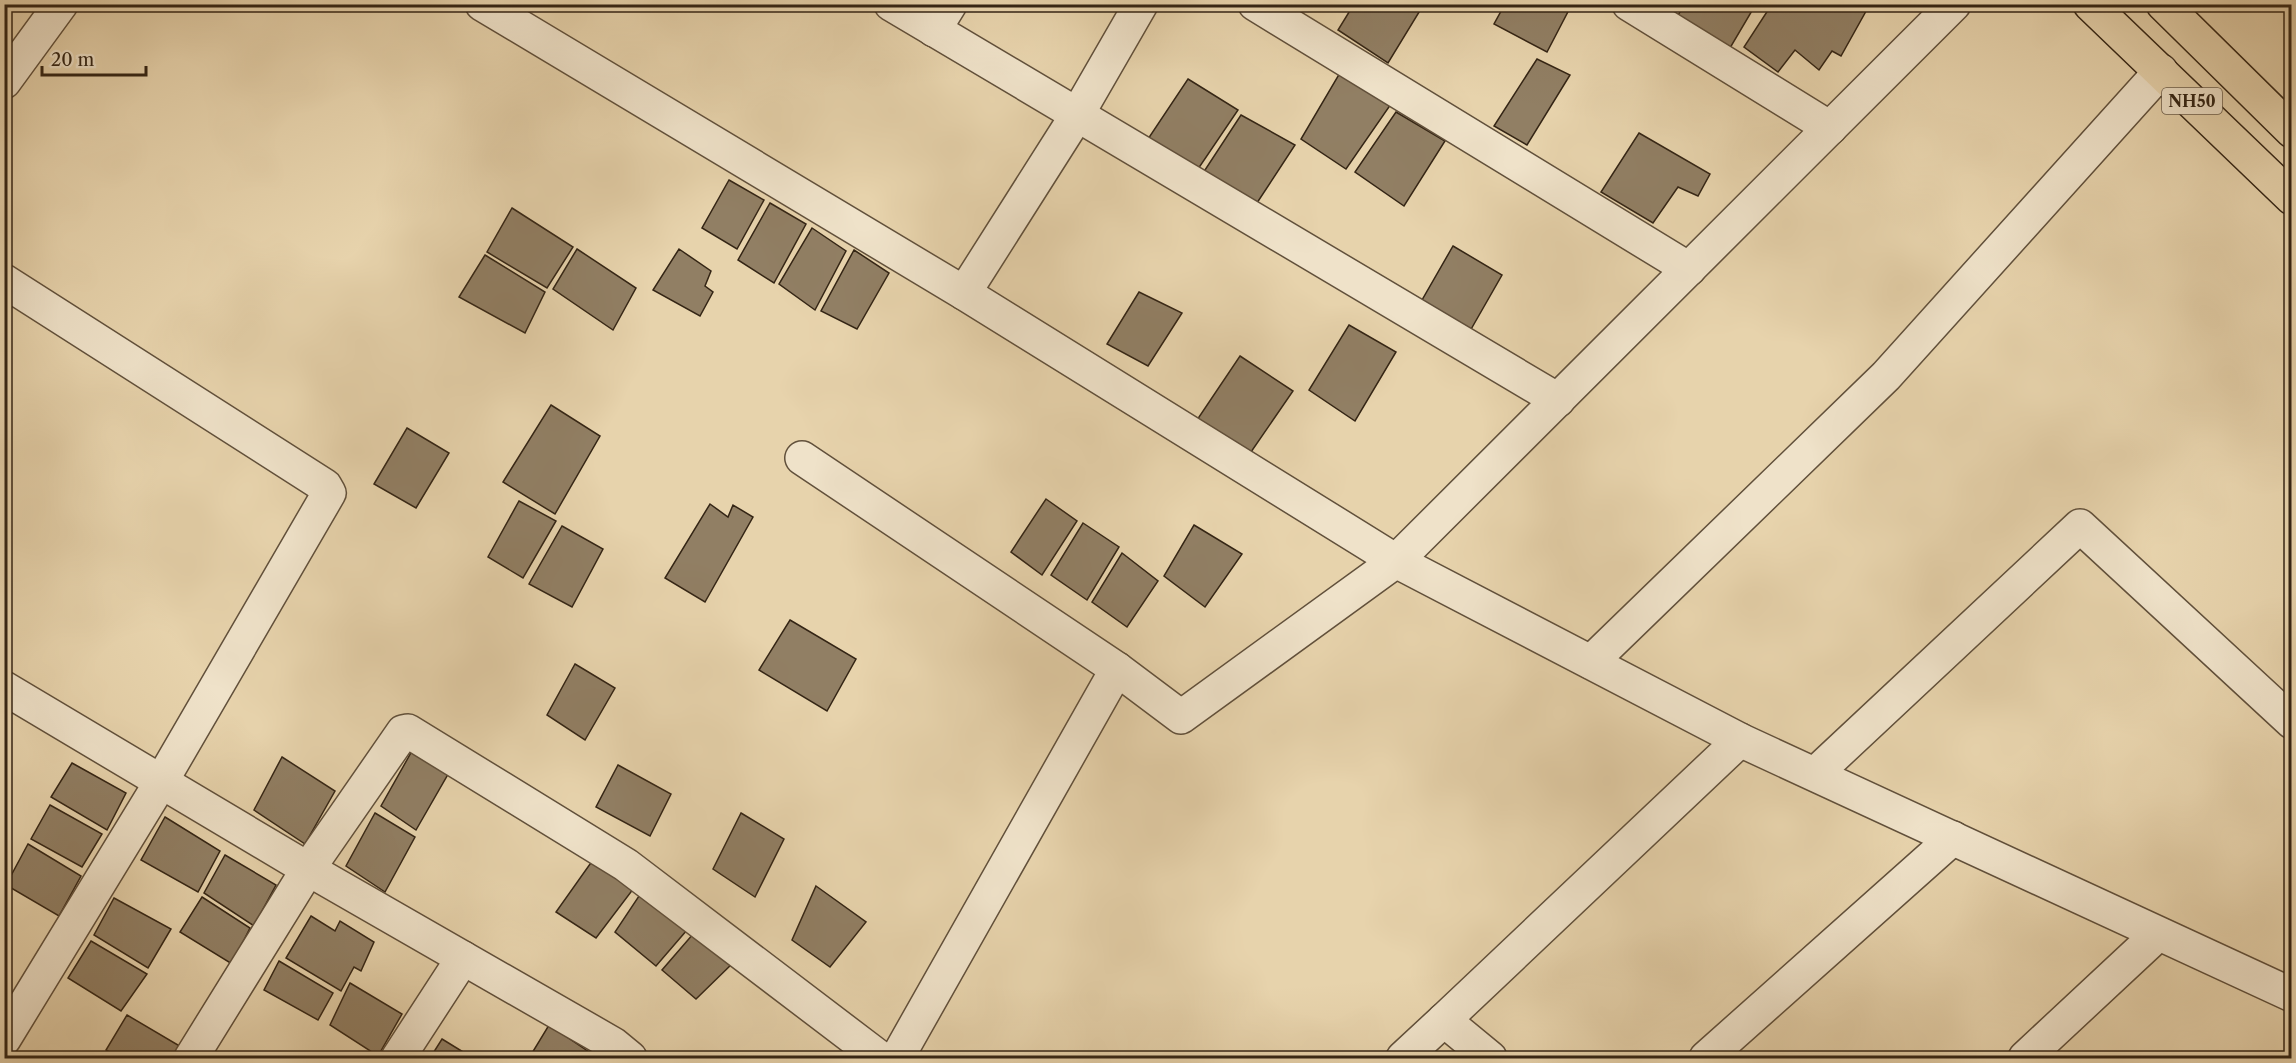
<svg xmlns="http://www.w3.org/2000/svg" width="2296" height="1063" font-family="'Libre Caslon Text',serif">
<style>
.building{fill:#917f64;stroke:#342515;stroke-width:1.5}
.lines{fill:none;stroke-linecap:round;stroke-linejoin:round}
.minor-casing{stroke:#61503b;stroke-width:36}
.highway-casing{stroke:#342515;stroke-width:36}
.minor{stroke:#efe2c9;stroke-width:33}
.highway{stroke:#e7d3ac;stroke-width:33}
.labels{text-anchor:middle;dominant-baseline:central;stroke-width:4.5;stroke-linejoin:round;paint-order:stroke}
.shield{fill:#efe2c9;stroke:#6c5e4b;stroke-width:1.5}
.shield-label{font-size:16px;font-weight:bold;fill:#342515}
</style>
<rect width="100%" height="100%" fill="#e7d3ac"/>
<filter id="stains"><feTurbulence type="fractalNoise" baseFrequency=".00333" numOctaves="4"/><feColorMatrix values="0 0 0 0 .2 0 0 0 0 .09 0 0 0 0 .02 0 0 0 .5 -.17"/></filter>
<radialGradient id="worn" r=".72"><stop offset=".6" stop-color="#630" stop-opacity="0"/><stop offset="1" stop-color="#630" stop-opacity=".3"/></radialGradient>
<!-- building -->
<g class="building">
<polygon points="1354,4 1424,4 1388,63 1338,30"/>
<polygon points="1505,4 1572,4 1547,52 1494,24"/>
<polygon points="1685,4 1756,4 1730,48 1678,15"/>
<polygon points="1772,4 1870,4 1841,56 1832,51 1819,70 1795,50 1778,72 1744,47"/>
<polygon points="1537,59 1570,75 1527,145 1494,126"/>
<polygon points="1341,71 1391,104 1346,169 1301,139"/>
<polygon points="1188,79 1238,110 1196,172 1146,142"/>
<polygon points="1396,112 1445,141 1404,206 1355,172"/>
<polygon points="1241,115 1295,145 1255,206 1203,173"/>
<polygon points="1639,133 1710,174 1698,196 1678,187 1653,223 1601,192"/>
<polygon points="729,180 764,200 737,249 702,228"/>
<polygon points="770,203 806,224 774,283 738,260"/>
<polygon points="512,208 573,247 547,288 487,252"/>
<polygon points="812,228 846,251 815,310 779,284"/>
<polygon points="1453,246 1502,275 1466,338 1418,307"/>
<polygon points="577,249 636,288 613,330 553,289"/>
<polygon points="679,249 711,271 705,286 713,292 700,316 653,290"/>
<polygon points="854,250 889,273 857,329 821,311"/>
<polygon points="485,255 545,292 525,333 459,297"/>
<polygon points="1139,292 1182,313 1148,366 1107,344"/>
<polygon points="1349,325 1396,352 1355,421 1309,390"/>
<polygon points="1240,356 1293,391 1251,452 1197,420"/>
<polygon points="551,405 600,436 555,514 503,482"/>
<polygon points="407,428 449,453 416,508 374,484"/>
<polygon points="1046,499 1077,521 1042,575 1011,552"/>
<polygon points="519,501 556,521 523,578 488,557"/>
<polygon points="710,504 728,517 733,505 753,517 705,602 665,578"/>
<polygon points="1083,523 1119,547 1087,600 1051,575"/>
<polygon points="1194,525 1242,554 1205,607 1164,576"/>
<polygon points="562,526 603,549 572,607 529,584"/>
<polygon points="1122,553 1158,581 1127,627 1092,602"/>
<polygon points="790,620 856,659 827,711 759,670"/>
<polygon points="575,664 615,688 585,740 547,715"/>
<polygon points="412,751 451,769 416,830 381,806"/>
<polygon points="282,757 335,791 305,844 254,810"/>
<polygon points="72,763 126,793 107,830 51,797"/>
<polygon points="618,765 671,794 650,836 596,807"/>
<polygon points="50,805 102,834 82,867 31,839"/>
<polygon points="375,813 415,837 385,892 346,866"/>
<polygon points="741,813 784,839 755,897 713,869"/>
<polygon points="165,817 220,851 198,892 141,860"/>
<polygon points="28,844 81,876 59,916 6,885"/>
<polygon points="225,855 276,885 254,926 204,893"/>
<polygon points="595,857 637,884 596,938 556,912"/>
<polygon points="816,886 866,922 830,967 792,940"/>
<polygon points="645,887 693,923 656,966 615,932"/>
<polygon points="202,897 250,928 232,964 180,932"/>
<polygon points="114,898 171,929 148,968 94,935"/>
<polygon points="311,916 335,931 340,921 374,942 361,971 354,967 341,991 286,958"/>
<polygon points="700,926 738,958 696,999 662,970"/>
<polygon points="91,941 147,974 121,1011 68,978"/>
<polygon points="279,961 333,993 318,1020 264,990"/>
<polygon points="350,983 402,1014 378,1056 330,1025"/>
<polygon points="127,1015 183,1048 176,1058 120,1058 106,1050"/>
<polygon points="549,1025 598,1058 529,1058"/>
<polygon points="442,1039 473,1058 430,1058"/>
</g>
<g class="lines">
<defs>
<g id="minor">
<polyline points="482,4 964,293 1396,561 1740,740 2292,995"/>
<polyline points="891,4 1558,400"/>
<polyline points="1255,4 1689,269"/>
<polyline points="1629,4 1830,128"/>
<polyline points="934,30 950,4"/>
<polyline points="4,82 61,4"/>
<polyline points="4,281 325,486 329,493 161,782 4,1039"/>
<polyline points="964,293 1077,115 1141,4"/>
<polyline points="802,458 1117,669"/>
<polyline points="1591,662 1886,376 2161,71"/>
<polyline points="4,688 308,869 403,732 408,731 626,865 880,1058"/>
<polyline points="1815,774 2080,526 2292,722"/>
<polyline points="191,1058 308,869 613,1044 630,1058"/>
<polyline points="398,1058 463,958"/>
<polyline points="897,1058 1117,669 1181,717 1396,561 1954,4"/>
<polyline points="1403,1058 1444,1020"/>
<polyline points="1490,1058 1444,1020 1740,740"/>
<polyline points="1706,1058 1953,838"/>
<polyline points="2025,1058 2158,934"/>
</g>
<g id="highway">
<polyline points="2090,4 2292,198"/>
<polyline points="2163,4 2292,131"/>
</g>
</defs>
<!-- minor casing -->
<use href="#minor" class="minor-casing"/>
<!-- highway casing -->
<use href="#highway" class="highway-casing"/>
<!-- minor -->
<use href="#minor" class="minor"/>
<!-- highway -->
<use href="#highway" class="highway"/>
</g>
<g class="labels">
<!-- shield labels -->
<rect class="shield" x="2162" y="88" width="60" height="26" rx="4.5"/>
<g class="shield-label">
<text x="2192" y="101">NH50</text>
</g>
</g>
<!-- margin -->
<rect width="2296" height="1063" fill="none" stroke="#e7d3ac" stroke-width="24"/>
<rect x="6" y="6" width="2284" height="1051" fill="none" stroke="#342515" stroke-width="3"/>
<rect x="12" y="12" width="2272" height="1039" fill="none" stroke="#342515" stroke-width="1.5"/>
<!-- scale -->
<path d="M42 66v9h104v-9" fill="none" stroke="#342515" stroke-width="3"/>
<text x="51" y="66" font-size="18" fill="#342515" stroke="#efe2c9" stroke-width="4.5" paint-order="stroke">20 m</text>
<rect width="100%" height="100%" filter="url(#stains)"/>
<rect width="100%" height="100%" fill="url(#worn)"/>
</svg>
